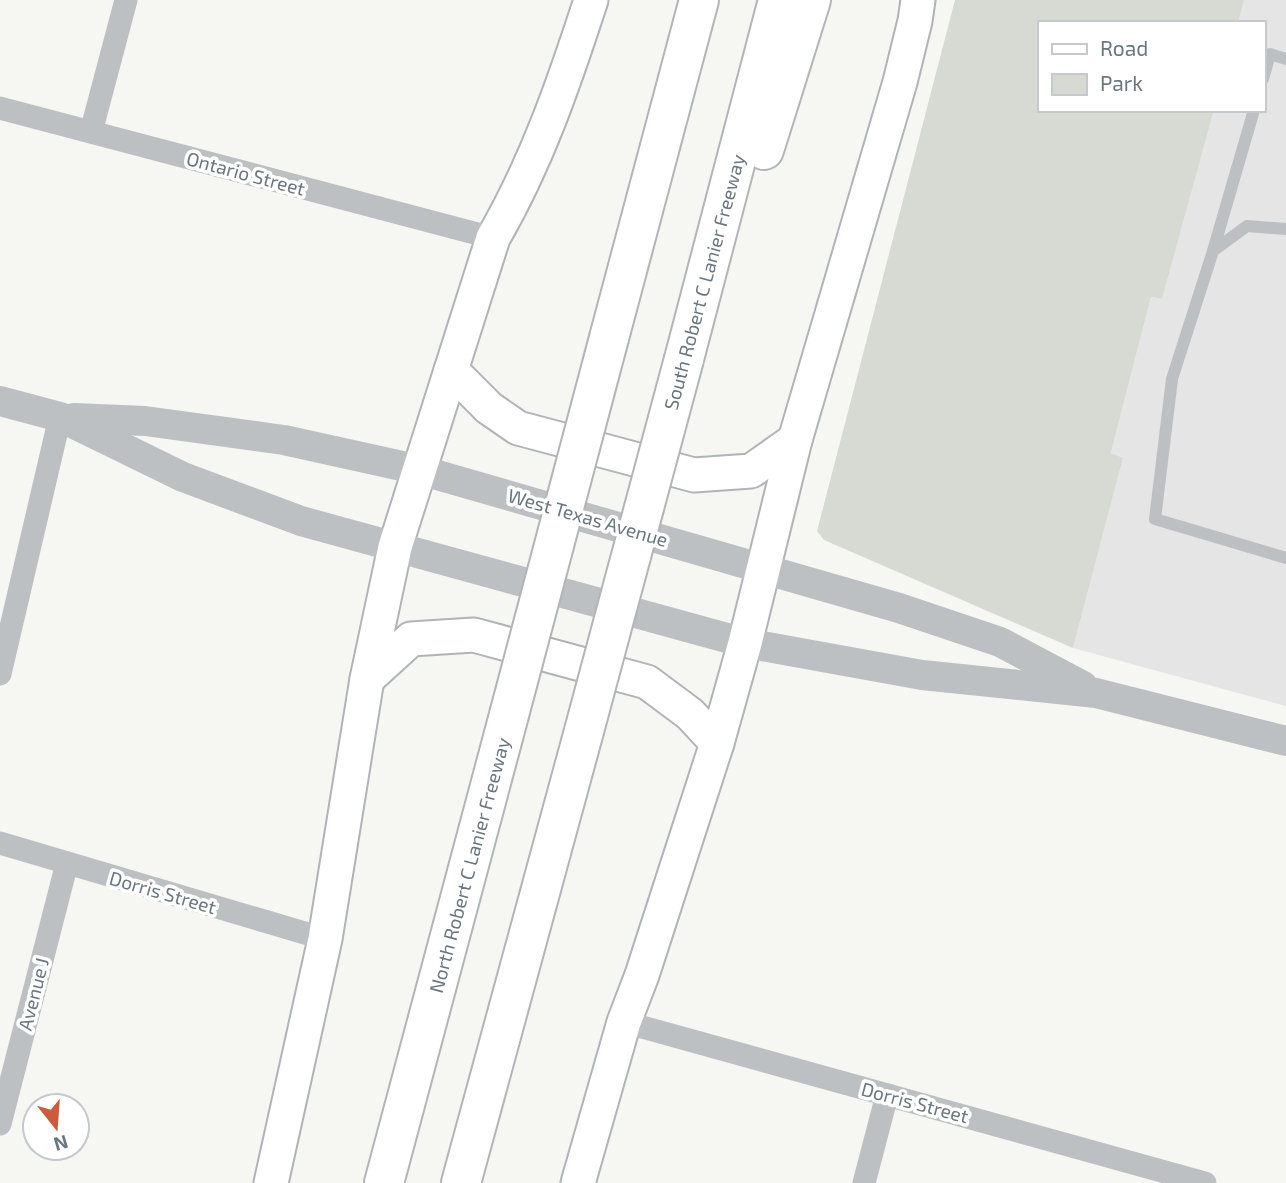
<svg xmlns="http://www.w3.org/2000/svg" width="1286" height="1183" font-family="'Exo 2',sans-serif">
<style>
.built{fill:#e4e5e4}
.green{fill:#d6dad3}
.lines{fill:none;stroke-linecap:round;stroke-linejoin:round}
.secondary-casing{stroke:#aeb4b7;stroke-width:37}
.motorway-casing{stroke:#b2b5b8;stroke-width:42}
.service{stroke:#bcc0c2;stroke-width:12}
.minor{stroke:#bcc0c2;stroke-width:23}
.tertiary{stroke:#bcc0c2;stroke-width:30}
.secondary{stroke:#fff;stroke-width:33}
.motorway{stroke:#fff;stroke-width:38}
.motorway-bridge-casing{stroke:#b2b5b8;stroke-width:42;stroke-linecap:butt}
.motorway-bridge{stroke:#fff;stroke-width:38}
.labels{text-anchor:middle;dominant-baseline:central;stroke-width:7;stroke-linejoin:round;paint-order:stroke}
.street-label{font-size:19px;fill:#697780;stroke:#fff}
</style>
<rect width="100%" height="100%" fill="#f6f6f3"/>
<!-- built -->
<polygon class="built" points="1244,0 1286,0 1286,706 1073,648 1123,458 1111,454 1151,297 1162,299 1214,110 1263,110 1263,23 1238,23"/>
<!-- green -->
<polygon class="green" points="955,0 1244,0 1238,23 1039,23 1039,110 1214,110 1162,299 1151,297 1111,453 1123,458 1073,648 824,540 817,531"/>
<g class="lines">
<defs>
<g id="secondary">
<polyline points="451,370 489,408 518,428 694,475 751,471 795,440"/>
<polyline points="367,679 411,639 474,635 647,682 690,714 717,743"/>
<path d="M 271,1183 L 325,939 L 367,679 L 395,547 L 493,238 C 537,162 564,83 591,0"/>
<polyline points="578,1183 624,1022 642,975 717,743 745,643 795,440 900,82 915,21 918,0"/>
</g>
<g id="motorway">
<polyline points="764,150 811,0"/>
<polyline points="609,338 699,0"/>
<polyline points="684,359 778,0"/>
<polyline points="384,1183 509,715"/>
<polyline points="461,1183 584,731"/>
</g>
</defs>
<!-- secondary casing -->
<use href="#secondary" class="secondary-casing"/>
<!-- motorway casing -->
<use href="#motorway" class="motorway-casing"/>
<!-- service -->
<g class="service">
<polyline points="1263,79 1270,54 1286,59"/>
<polyline points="1286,229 1247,226 1213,251 1172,379 1155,519 1286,558"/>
<polyline points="1213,251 1254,110"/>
</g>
<!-- minor -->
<g class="minor">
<polyline points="0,108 493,238"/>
<polyline points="91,132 126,0"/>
<polyline points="0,674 60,417"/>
<polyline points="0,843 325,939"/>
<polyline points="624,1022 1205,1183"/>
<polyline points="0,1124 67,863"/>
<polyline points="864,1183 887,1095"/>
</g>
<!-- tertiary -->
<g class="tertiary">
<polyline points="0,401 60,417 183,477 301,521 745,643 922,675 1096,693 1286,741"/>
<polyline points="74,418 145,421 284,440 420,470 899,608 1000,642 1083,686"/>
</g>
<!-- secondary -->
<use href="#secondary" class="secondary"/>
<!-- motorway -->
<use href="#motorway" class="motorway"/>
<defs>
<g id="motorway-bridge">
<polyline points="509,715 609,338"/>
<polyline points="584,731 684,359"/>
</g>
</defs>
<!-- motorway-bridge casing -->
<use href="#motorway-bridge" class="motorway-bridge-casing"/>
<!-- motorway-bridge -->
<use href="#motorway-bridge" class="motorway-bridge"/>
</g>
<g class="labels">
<!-- street labels -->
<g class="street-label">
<text transform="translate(246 173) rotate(15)">Ontario Street</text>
<text transform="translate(704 282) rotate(-75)">South Robert C Lanier Freeway</text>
<text transform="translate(588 517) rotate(16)">West Texas Avenue</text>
<text transform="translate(469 865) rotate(-75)">North Robert C Lanier Freeway</text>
<text transform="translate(163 892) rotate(16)">Dorris Street</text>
<text transform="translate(33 994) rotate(-76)">Avenue J</text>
<text transform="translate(915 1102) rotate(15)">Dorris Street</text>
</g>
</g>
<!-- legend -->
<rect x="1038" y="21" width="228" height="91" fill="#ffffff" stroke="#c3c9cc" stroke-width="2"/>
<rect x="1052" y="44" width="35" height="10" fill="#ffffff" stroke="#c3c9cc" stroke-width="2"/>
<text x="1100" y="56" font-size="21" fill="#697780">Road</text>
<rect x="1052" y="74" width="35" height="21" fill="#d6dad3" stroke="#c3c9cc" stroke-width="2"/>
<text x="1100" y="91" font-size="21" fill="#697780">Park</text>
<!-- north arrow -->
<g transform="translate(56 1127) rotate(163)"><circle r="33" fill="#ffffff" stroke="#c3c9cc" stroke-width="2"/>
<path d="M0-5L12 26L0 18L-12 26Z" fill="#cc5a3d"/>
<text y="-10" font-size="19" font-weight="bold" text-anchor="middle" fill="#697780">N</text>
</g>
</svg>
